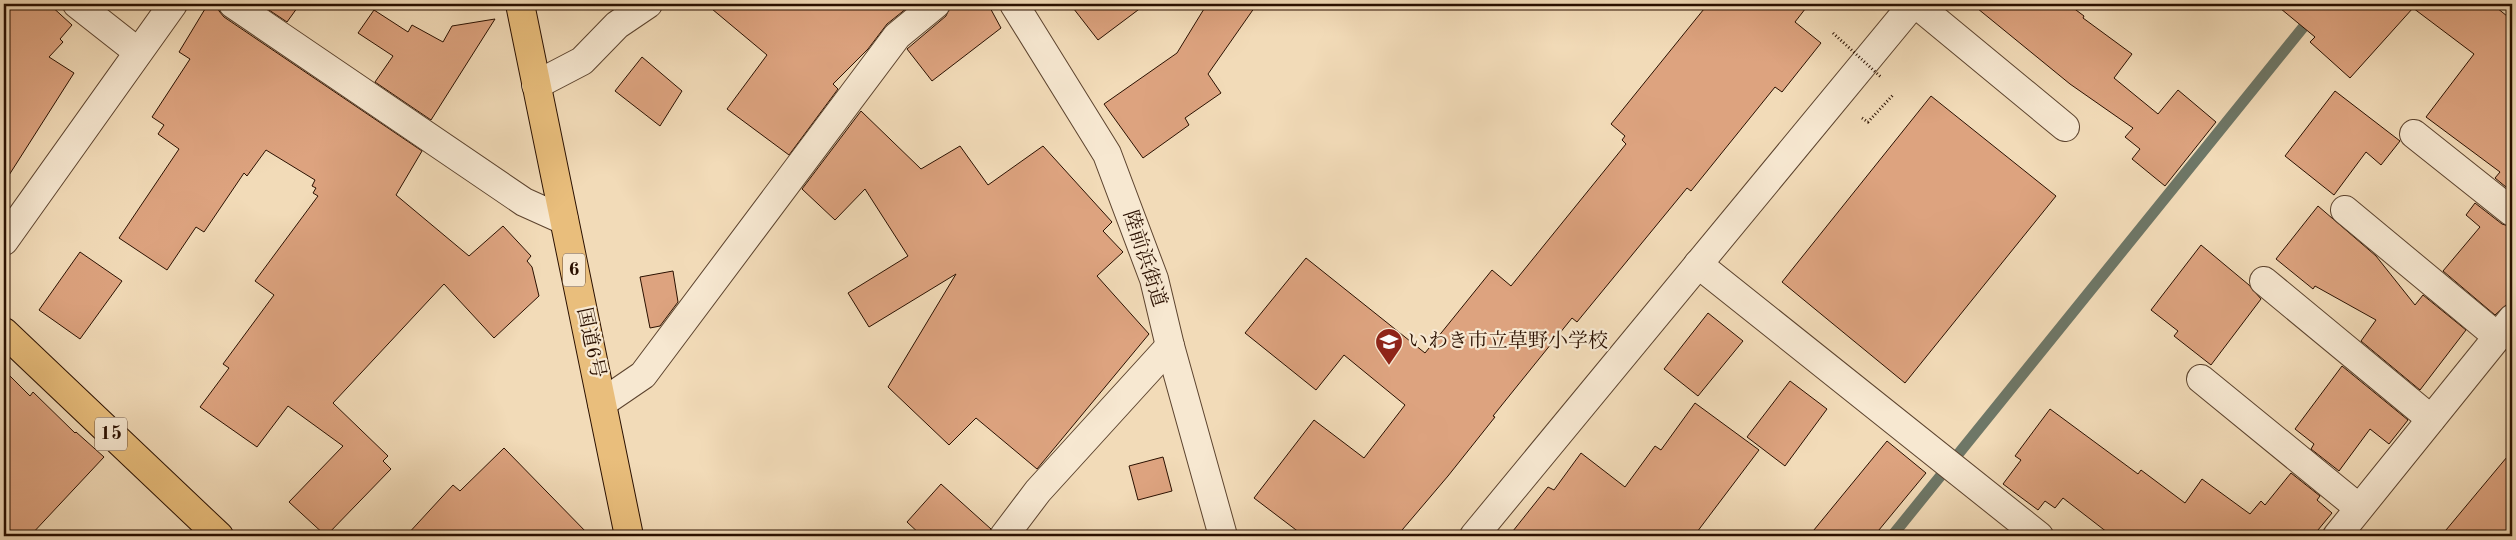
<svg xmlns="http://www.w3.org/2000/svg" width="2516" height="540" font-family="'Old Standard TT','Noto Serif JP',serif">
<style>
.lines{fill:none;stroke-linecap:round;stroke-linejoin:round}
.stream{stroke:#6e7767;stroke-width:11}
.building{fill:#dda37f;stroke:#2a1000}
.minor-casing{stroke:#5c432e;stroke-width:30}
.major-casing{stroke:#2a1000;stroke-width:30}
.highway-casing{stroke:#2a1000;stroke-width:30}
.path{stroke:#2a1000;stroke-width:3;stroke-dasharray:1 2.5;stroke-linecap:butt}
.minor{stroke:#f7e8d1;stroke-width:28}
.major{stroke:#e9be7c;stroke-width:28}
.highway{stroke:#e9be7c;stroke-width:28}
.path-bridge{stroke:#2a1000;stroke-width:3;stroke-dasharray:1 2.5;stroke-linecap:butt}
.labels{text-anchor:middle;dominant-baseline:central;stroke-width:4.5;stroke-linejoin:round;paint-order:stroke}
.shield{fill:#f7e8d1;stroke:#68513f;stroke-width:1}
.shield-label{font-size:19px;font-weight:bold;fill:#2a1000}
.street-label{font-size:20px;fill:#2a1000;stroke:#f7e8d1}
.poi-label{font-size:20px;fill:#2a1000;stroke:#f7e8d1;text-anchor:start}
</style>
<rect width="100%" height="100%" fill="#f2dbb8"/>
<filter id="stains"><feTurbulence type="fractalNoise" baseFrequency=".004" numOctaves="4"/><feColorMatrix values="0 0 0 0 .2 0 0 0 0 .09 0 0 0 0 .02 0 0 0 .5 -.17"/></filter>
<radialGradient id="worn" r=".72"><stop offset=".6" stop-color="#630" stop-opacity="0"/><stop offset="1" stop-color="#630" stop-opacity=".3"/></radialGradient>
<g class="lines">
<!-- stream -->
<polyline class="stream" points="1892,536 2322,4"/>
</g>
<!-- building -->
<g class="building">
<polygon points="4,4 49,4 72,25 60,39 63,42 49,57 74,73 4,183"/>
<polygon points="208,4 218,4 219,11 224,17 422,151 396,195 469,256 503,226 531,256 527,261 532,267 539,296 494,338 444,284 333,403 388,456 383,461 391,469 326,536 289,502 343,446 288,406 257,447 200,407 229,368 223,364 274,295 255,281 318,196 313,193 316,188 312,186 315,180 266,150 247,176 244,173 204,232 196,227 167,270 119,238 179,149 158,134 164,125 152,117 190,59 179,52"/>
<polygon points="260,4 300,4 287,22"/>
<polygon points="706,4 912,4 887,24 868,49 833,84 838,89 789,155 727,109 767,55"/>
<polygon points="951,4 988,4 1001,28 932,81 907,49 946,16"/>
<polygon points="1070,4 1146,4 1098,40"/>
<polygon points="1207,4 1257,4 1208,74 1221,93 1185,118 1189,125 1143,158 1104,104 1177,53"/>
<polygon points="1708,4 1809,4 1795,22 1821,43 1782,92 1775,87 1691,191 1687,188 1577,322 1572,318 1493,416 1495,417 1448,476 1397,536 1304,536 1254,498 1314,420 1364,458 1405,405 1344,355 1316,390 1245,333 1306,258 1425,353 1492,270 1511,286 1626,144 1622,140 1625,136 1611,124"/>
<polygon points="1972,4 2068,4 2084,16 2083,18 2132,54 2114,78 2158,114 2178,90 2216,122 2165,186 2132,159 2140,149 2125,137 2133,128 2070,84"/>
<polygon points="2275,4 2492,4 2512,20 2512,192 2495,178 2500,172 2426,117 2474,54 2413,8 2350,78 2310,42 2315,37"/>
<polygon points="374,10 408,32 412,25 443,42 452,26 495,19 431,120 375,82 393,56 358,33"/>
<polygon points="642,57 682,91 660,126 615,91"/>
<polygon points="2335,91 2400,141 2381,165 2366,152 2334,195 2285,156"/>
<polygon points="1931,96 2056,196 1905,383 1782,282"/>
<polygon points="861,111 921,169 960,146 988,185 1043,146 1112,222 1103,231 1123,252 1097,276 1149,334 1037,469 976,418 949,445 888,387 956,274 869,327 848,293 908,256 865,189 835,220 802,189"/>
<polygon points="2475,203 2502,224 2512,227 2512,304 2506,305 2495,315 2443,271 2480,227 2466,215"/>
<polygon points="2318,206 2376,256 2415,305 2423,295 2466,330 2420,390 2361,341 2376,320 2315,286 2313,289 2276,259"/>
<polygon points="2201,245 2249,285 2261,299 2211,365 2174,336 2178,331 2151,310"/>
<polygon points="80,252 122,281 80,339 39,310"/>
<polygon points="673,271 678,302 660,326 650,328 640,277"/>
<polygon points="1708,313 1743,341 1698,396 1664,369"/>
<polygon points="2342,366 2408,420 2389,444 2370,429 2339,471 2311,449 2314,444 2295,429"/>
<polygon points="4,370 30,396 33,392 75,433 76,432 104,457 30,536 4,536"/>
<polygon points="1790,381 1827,409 1785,466 1747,437"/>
<polygon points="1695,403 1759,450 1694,536 1509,536 1548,487 1554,490 1581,453 1625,487 1655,446 1661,450"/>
<polygon points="2050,409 2138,474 2141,470 2185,503 2202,479 2250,514 2261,501 2265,505 2291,473 2320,496 2317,500 2332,513 2313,536 2112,536 2063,498 2055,508 2045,501 2038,510 2003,484 2021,460 2015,456"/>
<polygon points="1887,441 1926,473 1874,536 1809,536"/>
<polygon points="504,448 590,536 406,536 453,485 460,491"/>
<polygon points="2512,451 2512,536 2441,536"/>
<polygon points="1163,457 1172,491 1138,500 1129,466"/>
<polygon points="941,484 991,529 989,536 922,536 907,522"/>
</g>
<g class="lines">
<defs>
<g id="minor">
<polyline points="77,4 138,52"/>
<polyline points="233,4 524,202 564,220"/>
<polyline points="1014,4 1107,154 1154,279 1170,346 1223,536"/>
<polyline points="1916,4 2065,127"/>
<polyline points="536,85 582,61 617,25 648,4"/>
<polyline points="2414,134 2512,212"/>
<polyline points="2345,210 2498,337"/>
<polyline points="4,241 173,4"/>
<polyline points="1698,264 2039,536"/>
<polyline points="2264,281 2431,419"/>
<polyline points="2201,379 2359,508"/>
<polyline points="602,403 643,375 897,36 936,4"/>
<polyline points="1004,536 1038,491 1170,346"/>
<polyline points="1474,536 1913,4"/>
<polyline points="2337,536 2512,319"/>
</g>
<polyline id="major" points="4,332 219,536"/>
<polyline id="highway" points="520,4 629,536"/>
</defs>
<!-- minor casing -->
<use href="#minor" class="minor-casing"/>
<!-- major casing -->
<use href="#major" class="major-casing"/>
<!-- highway casing -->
<use href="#highway" class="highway-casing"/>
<!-- path -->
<polyline class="path" points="1862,118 1868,122 1893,95"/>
<!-- minor -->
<use href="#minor" class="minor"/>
<!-- major -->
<use href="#major" class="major"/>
<!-- highway -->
<use href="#highway" class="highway"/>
<!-- path-bridge -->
<polyline class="path-bridge" points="1833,33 1882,78"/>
</g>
<!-- icons -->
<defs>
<symbol id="school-pin" viewBox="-11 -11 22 30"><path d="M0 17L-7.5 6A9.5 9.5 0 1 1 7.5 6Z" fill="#8f2418" stroke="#f7e8d1"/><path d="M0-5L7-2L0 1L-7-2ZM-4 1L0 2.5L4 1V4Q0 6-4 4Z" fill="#fff"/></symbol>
</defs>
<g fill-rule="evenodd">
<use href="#school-pin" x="1373" y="326" width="32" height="43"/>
</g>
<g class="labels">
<!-- shield labels -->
<g class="shield">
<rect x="563" y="253.5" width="22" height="33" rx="4"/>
<rect x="95" y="417.5" width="32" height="33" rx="4"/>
</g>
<g class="shield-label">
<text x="574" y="270">6</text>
<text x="111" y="434">15</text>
</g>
<!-- street labels -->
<g class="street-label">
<text transform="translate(1144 259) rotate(72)">陸前浜街道</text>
<text transform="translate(590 343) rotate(78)">国道6号</text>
</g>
<!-- poi labels -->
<g class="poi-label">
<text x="1408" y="342">いわき市立草野小学校</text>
</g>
</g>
<!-- margin -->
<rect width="2516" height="540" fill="none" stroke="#f2dbb8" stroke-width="20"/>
<rect x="5" y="5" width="2506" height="530" fill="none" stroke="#2a1000" stroke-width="2.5"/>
<rect x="10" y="10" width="2496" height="520" fill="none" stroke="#2a1000"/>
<rect width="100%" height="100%" filter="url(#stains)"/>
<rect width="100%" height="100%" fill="url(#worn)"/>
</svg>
